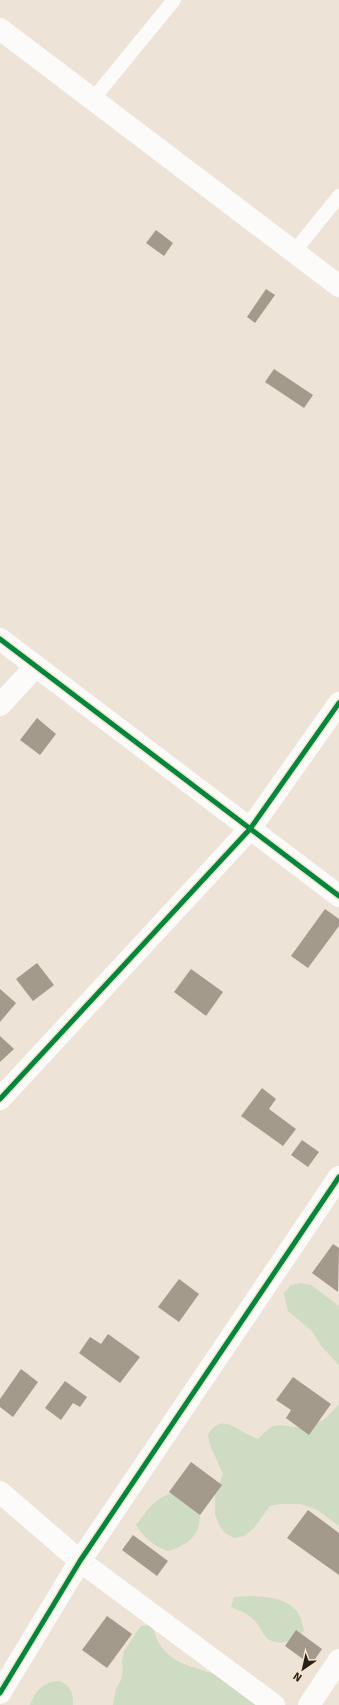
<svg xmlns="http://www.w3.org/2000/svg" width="339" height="1705" font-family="Signika,sans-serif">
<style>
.green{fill:#cddcc2}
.building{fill:#a49a8c}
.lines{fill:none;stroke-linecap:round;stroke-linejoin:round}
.service{stroke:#fcfbf9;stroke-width:14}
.minor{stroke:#fcfbf9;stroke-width:22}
.cycleway-casing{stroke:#f6e4cd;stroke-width:8}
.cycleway{stroke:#00873e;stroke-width:5}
</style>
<rect width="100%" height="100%" fill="#ede3d6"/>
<!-- green -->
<g class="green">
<polygon points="301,1283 311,1285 339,1306 339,1365 322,1347 311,1330 288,1311 284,1293 291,1285"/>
<path d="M 339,1404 L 339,1526 L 319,1511 L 310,1507 L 300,1504 L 280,1504 L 270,1506 L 253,1529 L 244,1536 L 234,1538 L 225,1533 L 219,1525 L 215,1514 L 215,1494 L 223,1474 L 210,1445 L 208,1435 C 223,1410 238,1433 258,1439 C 262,1436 269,1427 274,1426 C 281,1424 288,1426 295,1427 C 314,1431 328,1417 339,1404 Z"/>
<path d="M 173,1493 L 199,1508 C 203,1533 191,1544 168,1551 C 154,1546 144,1538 136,1525 C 147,1511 155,1497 173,1493 Z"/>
<path d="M 254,1596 C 279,1598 300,1601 304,1631 C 296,1640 280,1647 268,1639 C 262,1634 260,1626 255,1621 C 249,1614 239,1610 231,1607 L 234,1597 Z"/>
<path d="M 152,1625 C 163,1670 198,1664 231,1681 C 241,1687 251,1698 260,1705 L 113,1705 L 116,1689 L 121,1680 L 123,1670 L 122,1661 L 124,1651 L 141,1626 Z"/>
<path d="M 59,1681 C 71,1686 73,1692 73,1705 L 30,1705 C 35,1691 43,1682 59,1681 Z"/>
</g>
<!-- building -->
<g class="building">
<polygon points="156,230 173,243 164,256 146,243"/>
<polygon points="266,289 275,295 255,323 247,317"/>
<polygon points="274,369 313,395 304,408 265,382"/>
<polygon points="37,718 56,734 40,755 20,740"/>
<polygon points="325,909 339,919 339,926 308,968 291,956"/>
<polygon points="37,963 54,985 33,1001 16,979"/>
<polygon points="191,969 223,992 206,1016 174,992"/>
<polygon points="0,989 16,1003 0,1022"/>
<polygon points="0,1036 14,1049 0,1062"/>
<polygon points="262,1088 276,1099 269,1109 296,1129 283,1146 241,1116"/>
<polygon points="302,1140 319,1152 308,1167 291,1155"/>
<polygon points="333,1244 339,1248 338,1292 312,1273"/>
<polygon points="179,1279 199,1294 179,1322 158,1307"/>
<polygon points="108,1334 140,1357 120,1383 79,1353 90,1337 101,1344"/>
<polygon points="21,1369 38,1382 13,1417 0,1407 0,1399"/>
<polygon points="293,1377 331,1404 309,1435 286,1418 291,1410 276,1400"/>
<polygon points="65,1381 87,1397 80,1407 73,1403 61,1420 45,1408"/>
<polygon points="191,1462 222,1485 200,1515 169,1492"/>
<polygon points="308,1510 339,1533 339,1575 287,1538"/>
<polygon points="133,1535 168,1561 157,1576 122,1550"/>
<polygon points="107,1616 132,1634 107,1668 82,1650"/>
<polygon points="296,1630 322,1649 311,1665 285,1646"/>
</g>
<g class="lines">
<!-- service -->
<g class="service">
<polyline points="93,99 174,0"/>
<polyline points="294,252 339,196"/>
</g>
<!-- minor -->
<g class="minor">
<polyline points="0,29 339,286"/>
<polyline points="0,639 339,896"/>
<polyline points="0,705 36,666"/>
<polyline points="0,1099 250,829 339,703"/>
<polyline points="0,1492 80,1561 274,1705"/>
<polyline points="0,1693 80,1561 339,1177"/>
<polyline points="309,1705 339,1660"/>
</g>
<defs>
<g id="cycleway">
<polyline points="0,639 339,896"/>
<polyline points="0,1099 250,829 339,703"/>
<polyline points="0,1693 80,1561 339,1177"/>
</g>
</defs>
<!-- cycleway casing -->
<use href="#cycleway" class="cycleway-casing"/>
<!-- cycleway -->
<use href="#cycleway" class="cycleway"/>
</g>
<!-- north arrow -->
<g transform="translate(303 1669) rotate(214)" stroke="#f6e4cd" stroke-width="3" paint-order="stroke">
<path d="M0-3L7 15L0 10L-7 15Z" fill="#272018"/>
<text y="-6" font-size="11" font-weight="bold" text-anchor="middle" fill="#272018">N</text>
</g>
</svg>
